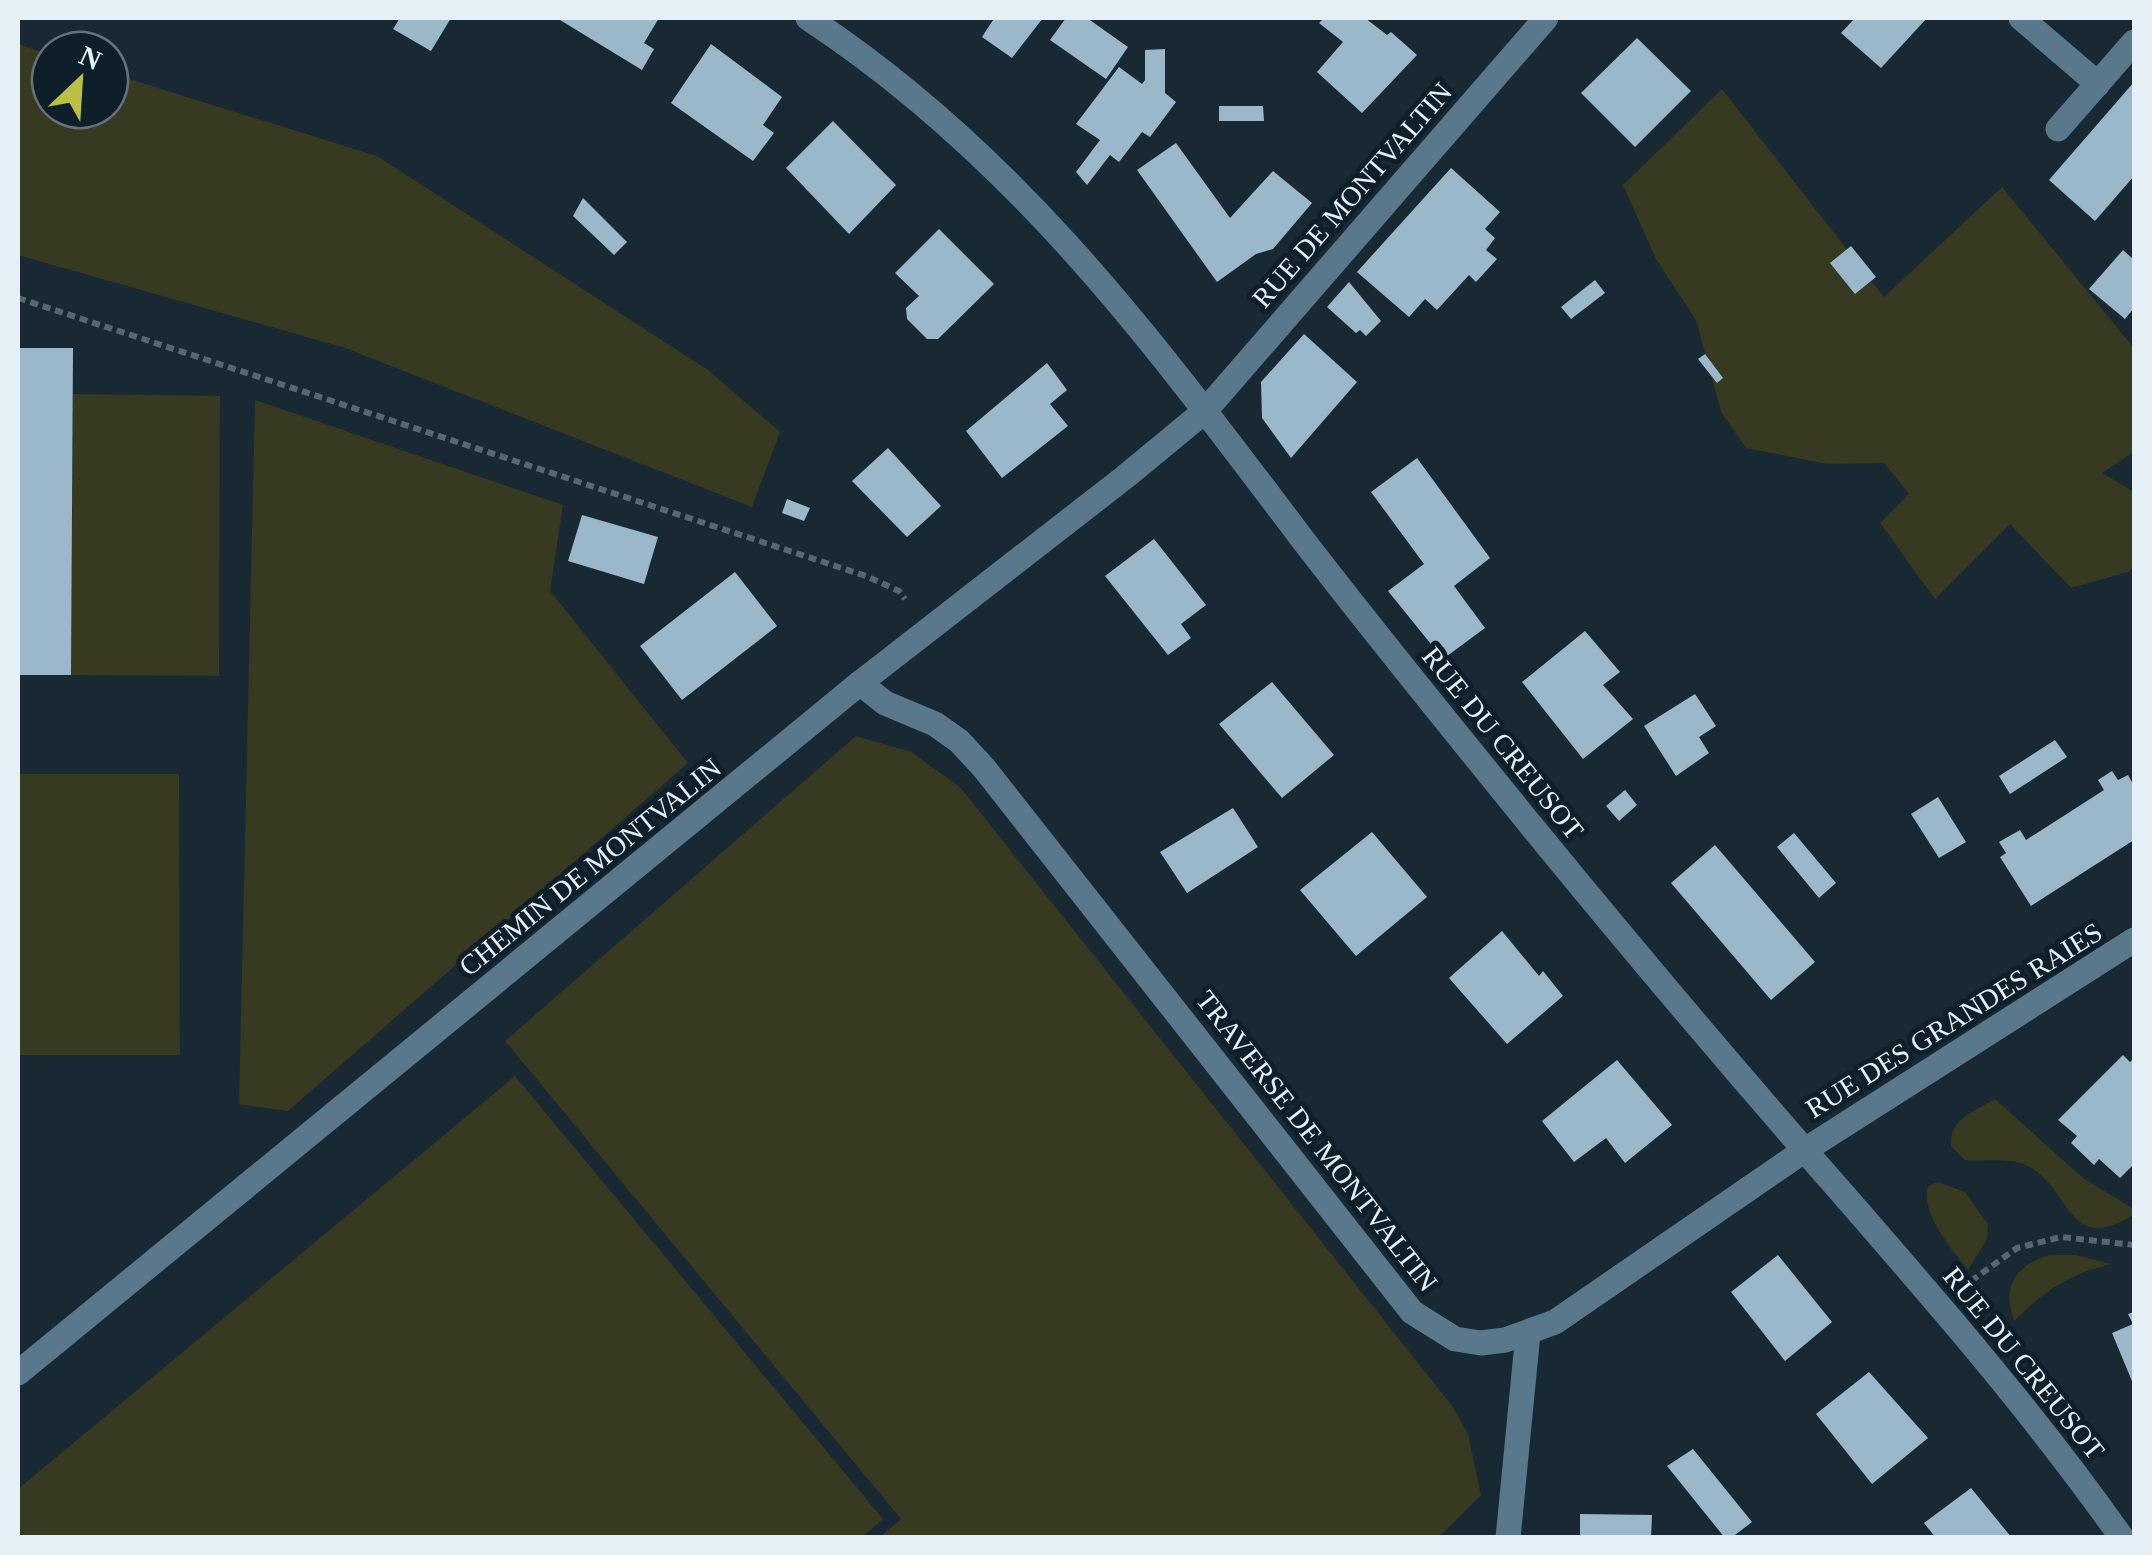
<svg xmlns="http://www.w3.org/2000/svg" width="2152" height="1555" font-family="'Times New Roman',serif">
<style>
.green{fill:#373920}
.building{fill:#9ab8ca}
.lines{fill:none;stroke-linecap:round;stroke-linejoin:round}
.path{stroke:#57666f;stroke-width:6;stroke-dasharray:8 5;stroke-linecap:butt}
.minor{stroke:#59788b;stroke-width:25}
.labels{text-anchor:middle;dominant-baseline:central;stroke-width:10;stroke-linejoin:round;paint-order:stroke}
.street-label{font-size:28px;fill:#e4eff6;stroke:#0e1f29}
</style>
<rect width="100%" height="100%" fill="#182933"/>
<!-- green -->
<g class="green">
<polygon points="18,44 50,55 50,110 110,110 110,73 377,156 708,370 780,432 752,507 345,348 18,255"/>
<polygon points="1722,89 1884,297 2002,187 2134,348 2134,452 2102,473 2134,492 2134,567 2128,572 2071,588 2010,524 1935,599 1880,523 1909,494 1884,463 1827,464 1746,448 1721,412 1696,320 1656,259 1623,185"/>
<polygon points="73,394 220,396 219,676 71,675"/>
<polygon points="255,400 563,505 550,591 688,763 288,1111 239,1104"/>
<polygon points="856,736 911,752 960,787 1453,1407 1468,1434 1481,1495 1439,1537 880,1537 901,1519 505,1041"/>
<polygon points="18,774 179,774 180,1055 18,1055"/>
<polygon points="515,1076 883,1519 861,1538 18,1537 18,1489"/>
<path d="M 1995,1099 L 2083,1178 L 2134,1209 L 2134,1214 C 2068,1258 2070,1187 2028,1166 C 2011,1157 1985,1162 1965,1160 L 1951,1146 C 1948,1120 1976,1110 1995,1099 Z"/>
<path d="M 1938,1182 L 1965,1192 L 1988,1224 L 1987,1239 L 1968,1270 C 1952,1249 1920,1214 1928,1186 Z"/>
<path d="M 2049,1255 L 2076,1255 L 2111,1264 C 2068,1275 2045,1290 2014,1321 C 2002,1287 2014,1266 2049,1255 Z"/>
</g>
<!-- building -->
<g class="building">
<polygon points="400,18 451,18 431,51 393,29"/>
<polygon points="561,18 659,18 644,43 654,49 642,70 560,20"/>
<polygon points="990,18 1043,18 1012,58 982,37 993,20"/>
<polygon points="1066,18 1087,18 1128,47 1106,79 1050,40"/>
<polygon points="1324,18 1365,18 1387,35 1391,32 1417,55 1362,113 1317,72 1343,42 1319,23"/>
<polygon points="1855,18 1927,18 1881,68 1841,33"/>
<polygon points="1637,38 1691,91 1635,147 1581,93"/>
<polygon points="711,44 782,97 763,125 774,133 753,161 671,103"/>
<polygon points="1165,49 1165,93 1176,102 1150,137 1142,132 1119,162 1110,155 1087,185 1076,172 1100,140 1076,124 1119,67 1142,84 1145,80 1145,50"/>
<polygon points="2134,82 2134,176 2095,221 2049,180"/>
<polygon points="1219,106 1263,106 1264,121 1219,121"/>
<polygon points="833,121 896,185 849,234 786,168"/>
<polygon points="1176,143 1230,218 1273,171 1312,203 1273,249 1256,254 1217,282 1137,170"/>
<polygon points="1451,168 1500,212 1485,229 1495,238 1486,250 1497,259 1476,282 1469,275 1437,310 1425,299 1409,317 1357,272"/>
<polygon points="583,198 627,242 614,255 573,216"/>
<polygon points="939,229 994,284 938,339 927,339 907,319 906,308 919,296 895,273"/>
<polygon points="1851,246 1876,277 1855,294 1830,263"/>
<polygon points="2123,250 2134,260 2134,308 2125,319 2089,289"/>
<polygon points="1595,280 1605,293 1571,319 1561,307"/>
<polygon points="1349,282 1381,321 1366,336 1360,330 1356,333 1327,307"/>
<polygon points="1304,334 1357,382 1291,458 1262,418 1261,382"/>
<polygon points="18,348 73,348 71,675 18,675"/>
<polygon points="1705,354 1723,378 1717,383 1698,359"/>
<polygon points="1047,363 1067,390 1050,404 1068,426 1002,478 966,431"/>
<polygon points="888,448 941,506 907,537 852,481"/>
<polygon points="1417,458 1490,558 1454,586 1485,628 1443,659 1388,591 1424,564 1371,492"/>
<polygon points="787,499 810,508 804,521 782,513"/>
<polygon points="582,515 658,537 644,584 568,561"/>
<polygon points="1154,539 1206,605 1181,624 1191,638 1168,655 1105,576"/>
<polygon points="735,572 777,626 682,700 640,646"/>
<polygon points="1585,631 1620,672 1603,685 1633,719 1583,759 1522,682"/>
<polygon points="1272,682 1334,755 1282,798 1219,724"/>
<polygon points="1695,694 1716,726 1699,737 1709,753 1676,776 1644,726"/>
<polygon points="2055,740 2067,757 2010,794 1999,776"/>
<polygon points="2112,771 2118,780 2128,775 2134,786 2134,840 2031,906 2000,857 2006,853 1999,842 2020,830 2026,840 2104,790 2098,780"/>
<polygon points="1625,790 1637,805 1619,821 1606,806"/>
<polygon points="1938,797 1966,842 1939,858 1911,814"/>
<polygon points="1233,808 1258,847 1187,893 1160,852"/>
<polygon points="1372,832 1427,897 1356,956 1300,890"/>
<polygon points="1794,833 1836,883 1819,898 1777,847"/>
<polygon points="1715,845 1815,962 1771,1000 1671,883"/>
<polygon points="1502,931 1539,976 1543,971 1563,996 1507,1044 1449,978"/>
<polygon points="2123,1055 2130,1062 2134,1058 2134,1164 2120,1178 2099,1159 2094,1165 2071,1143 2077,1136 2058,1120"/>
<polygon points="1617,1060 1672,1125 1625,1163 1606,1138 1574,1162 1542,1121"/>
<polygon points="1778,1255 1832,1322 1785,1361 1731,1292"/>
<polygon points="2134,1312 2134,1386 2112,1333 2133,1324 2128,1314"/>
<polygon points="1869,1372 1928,1438 1872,1484 1816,1414"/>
<polygon points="1693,1449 1752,1522 1731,1538 1725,1538 1667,1466"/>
<polygon points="1971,1488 2012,1538 1936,1538 1924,1523"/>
<polygon points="1580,1514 1652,1515 1651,1538 1580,1538"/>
</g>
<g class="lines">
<!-- path -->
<g class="path">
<polyline points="18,298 866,576 899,591 905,599"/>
<polyline points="1971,1281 2017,1248 2061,1237 2134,1245"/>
</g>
<!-- minor -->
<g class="minor">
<path d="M 808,18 C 1016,155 1152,340 1300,536 C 1376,635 1455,732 1534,829 C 1623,938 1715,1047 1808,1154 C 1917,1279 2026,1402 2122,1538"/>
<polyline points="2021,18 2098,84"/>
<polyline points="2058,129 2134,42"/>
<polyline points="860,683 885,703 935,724 959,741 984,768 1412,1312 1455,1339 1481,1343 1505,1340 1555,1322 1805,1150 2134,940"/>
<polyline points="18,1373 860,683 1125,477 1205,411 1546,18"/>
<polyline points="1508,1538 1528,1333"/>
</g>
</g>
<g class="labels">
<!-- street labels -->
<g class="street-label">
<text transform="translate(1352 195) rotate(-49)">RUE DE MONTVALTIN</text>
<text transform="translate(1503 743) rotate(51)">RUE DU CREUSOT</text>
<text transform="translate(590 867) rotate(-39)">CHEMIN DE MONTVALIN</text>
<text transform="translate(1954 1020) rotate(-32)">RUE DES GRANDES RAIES</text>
<text transform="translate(1317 1141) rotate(52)">TRAVERSE DE MONTVALTIN</text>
<text transform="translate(2024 1363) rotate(51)">RUE DU CREUSOT</text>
</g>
</g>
<!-- border -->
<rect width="2152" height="1555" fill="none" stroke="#e4eff6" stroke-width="40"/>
<!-- north arrow -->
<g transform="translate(80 80) rotate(25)"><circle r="48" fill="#0e1f29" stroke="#64727b" stroke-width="2.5"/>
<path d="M0-8L18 38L0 25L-18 38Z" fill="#bbc045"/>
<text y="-15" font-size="28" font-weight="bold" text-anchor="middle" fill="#e4eff6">N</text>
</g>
</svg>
